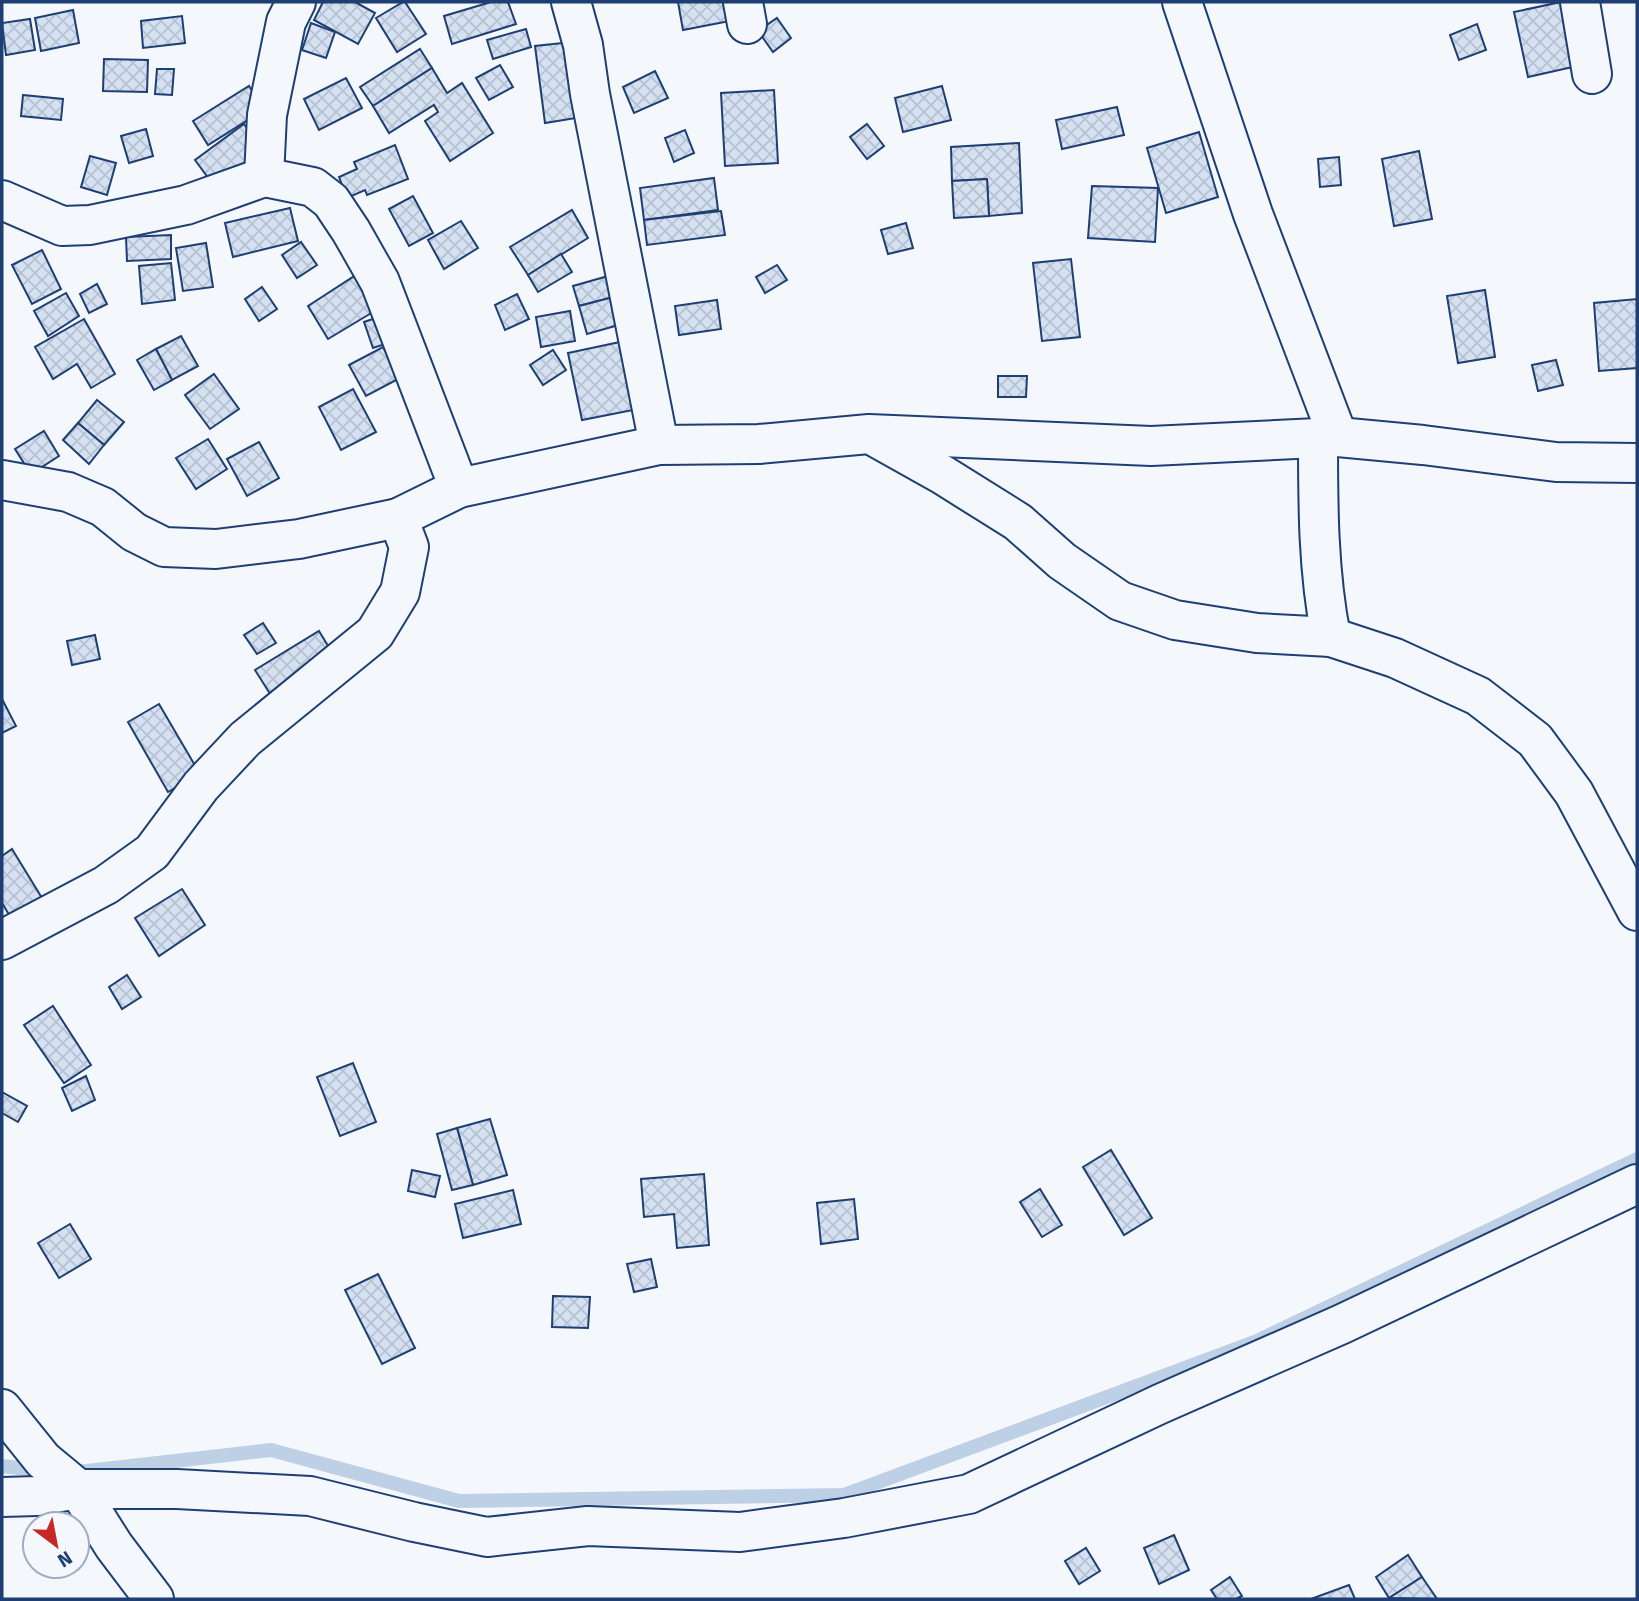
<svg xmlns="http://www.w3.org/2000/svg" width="1639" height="1601" font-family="'Fira Sans',sans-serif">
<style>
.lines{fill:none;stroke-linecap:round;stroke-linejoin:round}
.stream{stroke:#bed0e5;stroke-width:14}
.building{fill:url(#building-cross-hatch);stroke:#1d3f73;stroke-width:2}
.minor-casing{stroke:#1d3f73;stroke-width:42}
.minor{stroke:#f4f7fb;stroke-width:38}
</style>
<defs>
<pattern id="building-cross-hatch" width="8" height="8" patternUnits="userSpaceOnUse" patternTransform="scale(1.75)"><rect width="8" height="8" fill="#d5e0f0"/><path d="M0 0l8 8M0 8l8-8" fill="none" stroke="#b6c1d1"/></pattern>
</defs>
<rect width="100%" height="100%" fill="#f4f7fb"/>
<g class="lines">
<!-- stream -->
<g class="stream">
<polyline points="2,1466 44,1471"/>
<polyline points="78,1472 271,1450 459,1501 844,1495 1257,1341 1637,1159"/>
</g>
</g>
<!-- building -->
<g class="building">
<polygon points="323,2 355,2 375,13 358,44 314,20"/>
<polygon points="403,2 405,2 426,34 397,52 376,18"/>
<polygon points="491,2 508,2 516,24 452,44 444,16"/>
<polygon points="678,2 732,2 735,20 683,30"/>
<polygon points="1561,2 1573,2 1586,64 1528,77 1514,12"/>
<polygon points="73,10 79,43 41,51 35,18"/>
<polygon points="182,16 185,43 143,48 141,21"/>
<polygon points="777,18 791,38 773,52 758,31"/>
<polygon points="30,19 35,50 6,55 2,23"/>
<polygon points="311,23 335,32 326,58 302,50"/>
<polygon points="1477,24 1486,50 1459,60 1450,35"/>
<polygon points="526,29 531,47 493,59 487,40"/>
<polygon points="572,42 582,117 545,123 535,46"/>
<polygon points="420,49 432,68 373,106 360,87"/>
<polygon points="104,59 148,60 147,92 103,91"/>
<polygon points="500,65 513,87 489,100 476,78"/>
<polygon points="432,68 447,93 462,83 493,133 450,161 425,121 438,112 434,105 389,133 373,106"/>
<polygon points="157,69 174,69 172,95 155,94"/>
<polygon points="655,71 668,98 634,113 623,87"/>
<polygon points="346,78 362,108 319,130 304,99"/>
<polygon points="249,86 264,110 208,145 193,121"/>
<polygon points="942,86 951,120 903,132 895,98"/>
<polygon points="774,90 778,163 725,166 721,93"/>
<polygon points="23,95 63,99 61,120 21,116"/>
<polygon points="1117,107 1124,135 1062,149 1056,120"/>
<polygon points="244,124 264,152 215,187 195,160"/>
<polygon points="867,124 884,146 867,159 850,137"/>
<polygon points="146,129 153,156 129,163 121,136"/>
<polygon points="685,130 694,153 674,162 665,138"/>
<polygon points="1199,132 1218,197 1166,213 1147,148"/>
<polygon points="1019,143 1022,213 989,216 987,179 952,181 951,147"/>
<polygon points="395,145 408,179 367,195 365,190 347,198 339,177 357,169 354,162"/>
<polygon points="1419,151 1432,219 1394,226 1382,159"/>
<polygon points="90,156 116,163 107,195 81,187"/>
<polygon points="1339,157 1341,185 1320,187 1318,159"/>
<polygon points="714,178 718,210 644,220 640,188"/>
<polygon points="987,179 989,216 954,218 952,181"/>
<polygon points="1092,186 1158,188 1155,242 1088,238"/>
<polygon points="413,196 433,233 409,246 389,209"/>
<polygon points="290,208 298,241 233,257 225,223"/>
<polygon points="572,210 588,238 528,275 510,247"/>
<polygon points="721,211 725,235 647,245 644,220"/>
<polygon points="461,221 478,248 444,269 428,240"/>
<polygon points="906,223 913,248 888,254 881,230"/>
<polygon points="171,235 171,259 127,261 126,237"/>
<polygon points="301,242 317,265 297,278 282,255"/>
<polygon points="206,243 213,287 183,291 176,248"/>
<polygon points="42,250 61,289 32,304 12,265"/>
<polygon points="561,254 572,272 538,292 528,275"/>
<polygon points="1071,259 1080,337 1042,341 1033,263"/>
<polygon points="171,263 175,300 142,304 139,266"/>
<polygon points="777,265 787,280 765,293 756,277"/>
<polygon points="615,274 621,295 579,306 573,286"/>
<polygon points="356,275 378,309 328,339 308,306"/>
<polygon points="97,284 107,304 89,313 80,294"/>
<polygon points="262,287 277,309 259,321 245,299"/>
<polygon points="1485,290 1495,357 1458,363 1447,296"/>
<polygon points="66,293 79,316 48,336 34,311"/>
<polygon points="517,294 529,319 505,330 495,305"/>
<polygon points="621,295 629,322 587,334 579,306"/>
<polygon points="1637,299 1637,368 1599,371 1594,303"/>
<polygon points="717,300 721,329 679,335 675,306"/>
<polygon points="570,311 575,341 541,347 536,317"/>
<polygon points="388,314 397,340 373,348 364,322"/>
<polygon points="84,319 115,374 91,388 77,364 53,379 35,347"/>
<polygon points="181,336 198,366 172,380 156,349"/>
<polygon points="620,342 633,410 582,420 568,353"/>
<polygon points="383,347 400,378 366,396 349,365"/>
<polygon points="156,349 172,380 154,390 137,360"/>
<polygon points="553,350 566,370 543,385 530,365"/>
<polygon points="1556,360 1563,385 1538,391 1532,365"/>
<polygon points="214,374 239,409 210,429 185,395"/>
<polygon points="998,376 1027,376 1026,397 998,397"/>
<polygon points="353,389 376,432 341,450 319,407"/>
<polygon points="97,400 124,422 104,445 78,423"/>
<polygon points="78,423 104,445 89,464 63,440"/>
<polygon points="44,431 59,456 31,474 15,449"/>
<polygon points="208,439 227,469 196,489 176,458"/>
<polygon points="259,442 279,478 247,496 227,459"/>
<polygon points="263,623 276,643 257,654 244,635"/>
<polygon points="319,631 336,659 272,697 255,670"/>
<polygon points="95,635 100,659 72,665 67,641"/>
<polygon points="2,699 16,726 2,733"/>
<polygon points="159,704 200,774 168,792 128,722"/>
<polygon points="12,849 45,903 14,923 2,903 2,856"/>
<polygon points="182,889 205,925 159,956 135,918"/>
<polygon points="127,975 141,997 122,1009 109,987"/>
<polygon points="53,1006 91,1065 64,1083 24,1025"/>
<polygon points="353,1063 376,1122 340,1136 317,1077"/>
<polygon points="86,1076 95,1100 72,1111 62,1088"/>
<polygon points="2,1092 27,1106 18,1122 2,1113"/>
<polygon points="490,1119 507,1175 473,1185 457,1128"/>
<polygon points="457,1128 473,1185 452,1190 437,1134"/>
<polygon points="1111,1150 1152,1218 1124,1235 1083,1167"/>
<polygon points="412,1170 440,1176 435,1197 408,1191"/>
<polygon points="704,1174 709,1245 677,1248 674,1214 644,1217 641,1179"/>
<polygon points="1040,1189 1062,1225 1042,1237 1020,1202"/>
<polygon points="513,1190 521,1224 463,1238 455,1204"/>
<polygon points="854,1199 858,1239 821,1244 817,1203"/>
<polygon points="70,1224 91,1259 59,1278 38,1243"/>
<polygon points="651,1259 657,1287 634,1292 627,1264"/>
<polygon points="378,1274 415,1348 382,1364 345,1290"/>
<polygon points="553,1296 590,1297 588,1328 552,1327"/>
<polygon points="1174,1535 1189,1570 1159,1584 1144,1548"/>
<polygon points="1086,1548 1100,1571 1079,1584 1065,1561"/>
<polygon points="1408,1555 1422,1577 1389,1598 1376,1577"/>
<polygon points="1230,1577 1242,1596 1236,1599 1217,1599 1211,1590"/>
<polygon points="1422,1577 1437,1599 1389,1598"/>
<polygon points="1349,1585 1355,1599 1311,1599"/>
</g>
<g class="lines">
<defs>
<g id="minor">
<polyline points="296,2 286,22 267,115 264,177 313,187 331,201 351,231 380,282 459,488"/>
<polyline points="571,2 583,45 590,94 659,445"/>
<polyline points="743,2 747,24"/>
<polyline points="1182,2 1253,214 1338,437"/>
<polyline points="1580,2 1592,74"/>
<polyline points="2,200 62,226 90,225 186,205 264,177"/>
<polyline points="877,438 943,475 1018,522 1062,561 1120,601 1175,620 1257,633 1331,637 1395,658 1478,696 1535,740 1574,793 1637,911"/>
<path d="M 1318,438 C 1318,505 1318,571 1331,637"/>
<polyline points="2,480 68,492 103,507 134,532 164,547 216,549 299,539 398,518 459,488 659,445 759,444 869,434 1151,446 1338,437 1423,445 1556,462 1637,463"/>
<polyline points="2,940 106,885 152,852 201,786 245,739 375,633 400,592 409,547 398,518"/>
<polyline points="2,1409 43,1460 78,1489 114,1546 154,1599"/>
<polyline points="2,1497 37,1496 78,1489 177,1489 310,1496 414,1522 487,1537 588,1526 740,1532 844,1518 969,1494 1160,1404 1342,1324 1637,1184"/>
</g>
</defs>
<!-- minor casing -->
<use href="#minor" class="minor-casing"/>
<!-- minor -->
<use href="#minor" class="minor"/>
</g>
<!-- border -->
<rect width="1639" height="1601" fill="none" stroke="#1d3f73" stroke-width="7"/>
<!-- north arrow -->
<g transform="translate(56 1545) rotate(148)"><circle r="33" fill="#f4f7fb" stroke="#9eadc5" stroke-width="2"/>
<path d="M0-5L12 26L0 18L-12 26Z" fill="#c62828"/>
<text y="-10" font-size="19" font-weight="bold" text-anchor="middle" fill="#1d3f73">N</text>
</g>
</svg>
